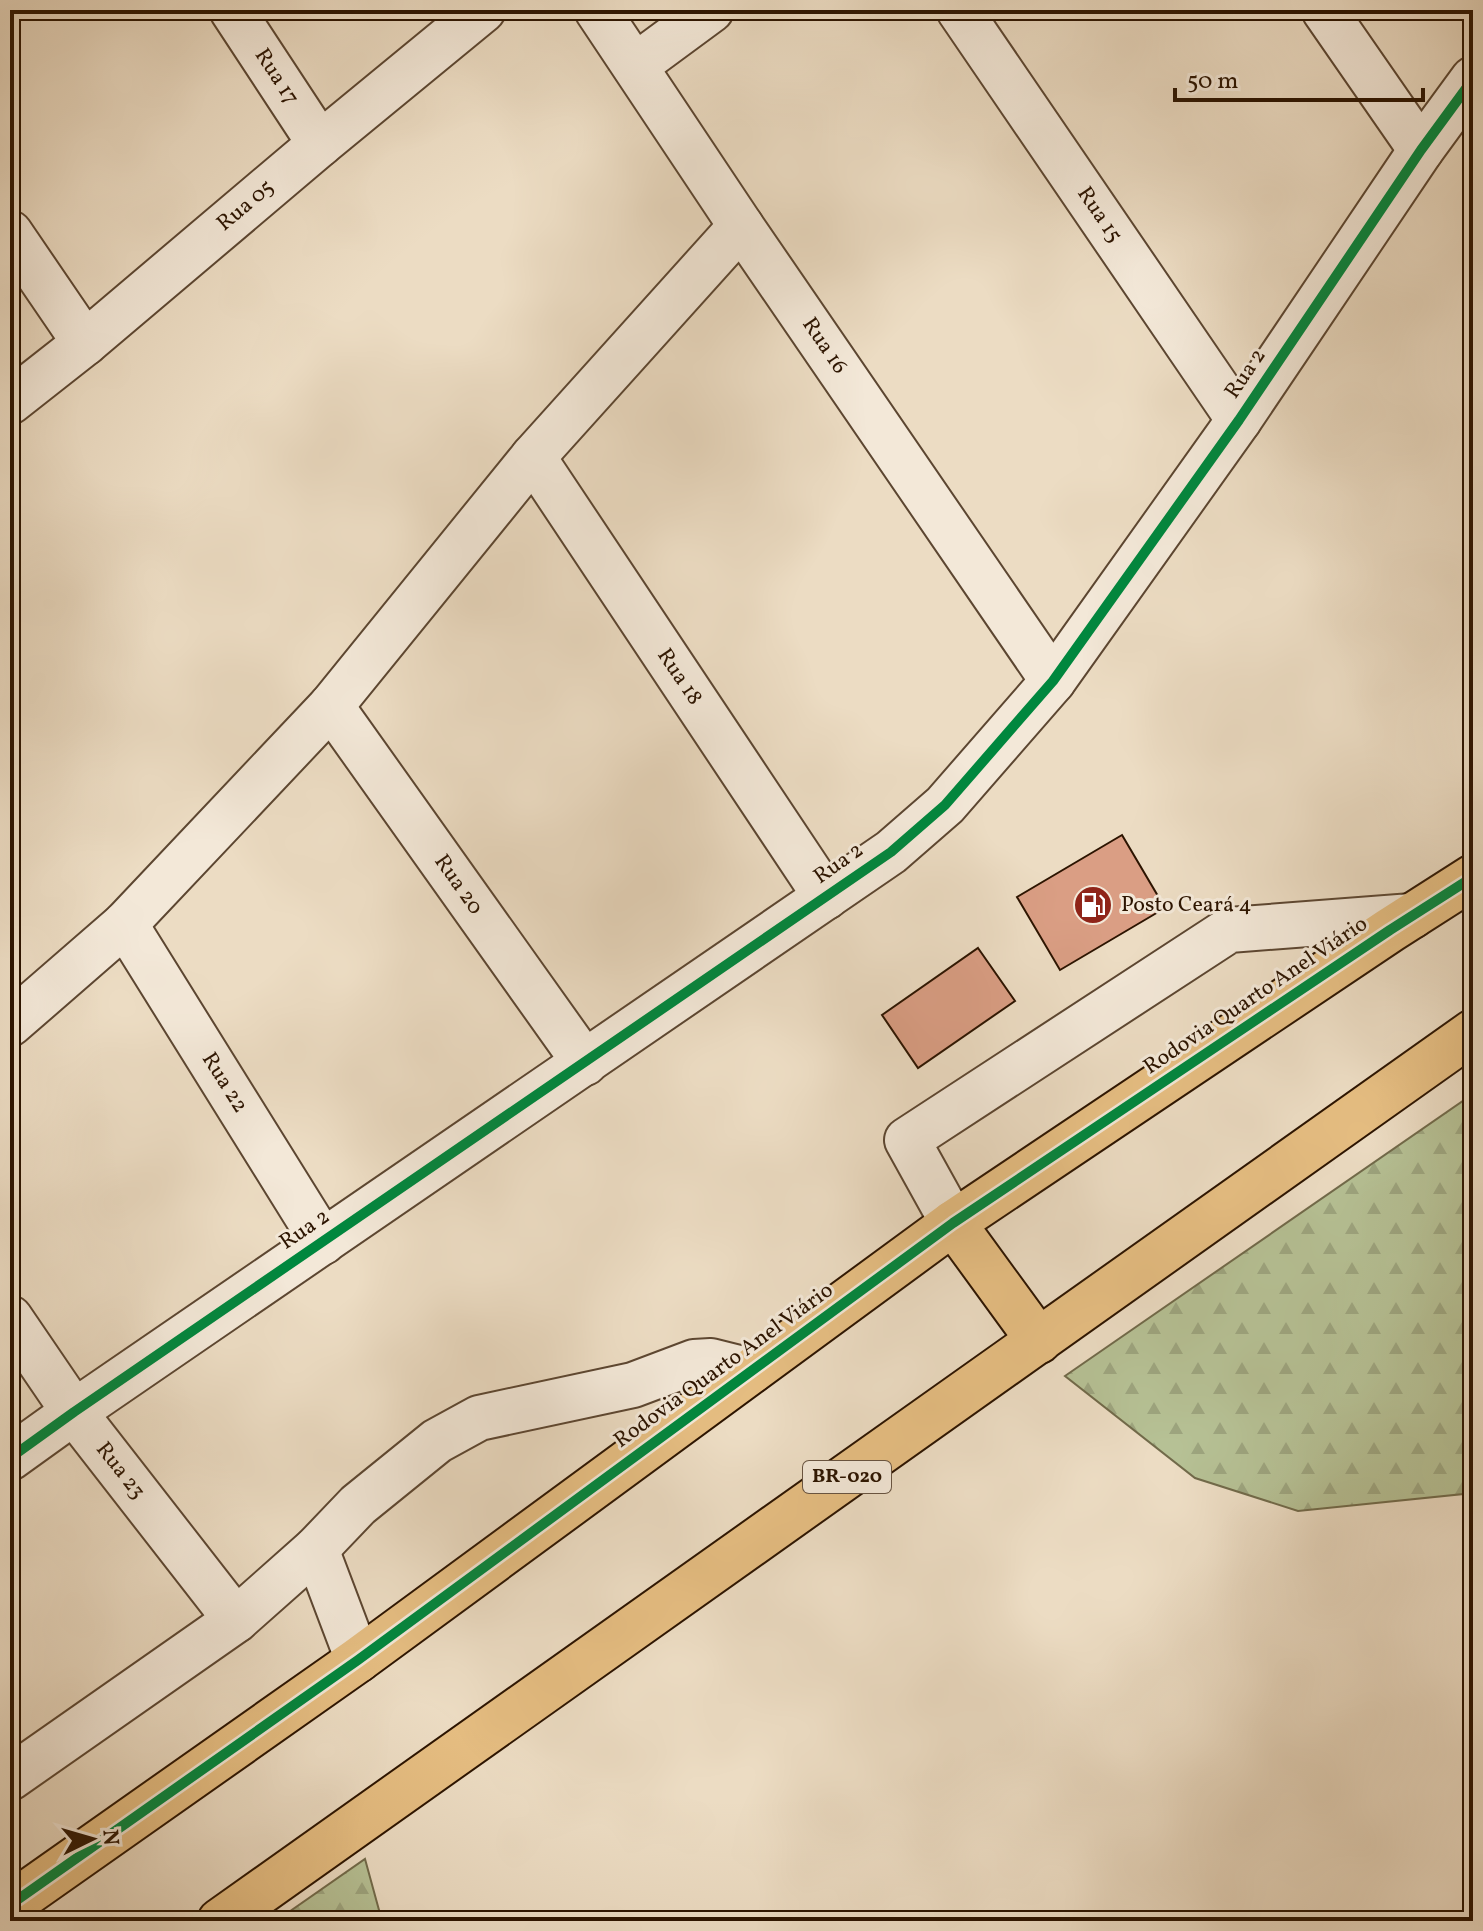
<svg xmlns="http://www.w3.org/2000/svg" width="1483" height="1931" font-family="Vollkorn,serif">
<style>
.forest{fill:url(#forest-firs);stroke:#716a4a;stroke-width:2}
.building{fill:#da9e84;stroke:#2c1400;stroke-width:2}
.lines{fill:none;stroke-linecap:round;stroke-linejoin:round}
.minor-casing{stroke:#5c4631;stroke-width:48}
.highway-casing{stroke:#2c1400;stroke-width:48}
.minor{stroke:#f3e8d8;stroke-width:44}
.highway{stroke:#e6be82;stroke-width:44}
.cycleway-casing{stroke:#f3e8d8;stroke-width:15}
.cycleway{stroke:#00873e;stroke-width:10}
.labels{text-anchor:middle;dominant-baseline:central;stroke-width:6;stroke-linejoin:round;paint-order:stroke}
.shield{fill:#f3e8d8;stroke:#685441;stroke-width:2}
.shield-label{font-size:20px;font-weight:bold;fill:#2c1400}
.street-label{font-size:22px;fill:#2c1400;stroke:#f3e8d8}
.poi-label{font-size:22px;fill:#2c1400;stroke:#f3e8d8;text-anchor:start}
</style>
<defs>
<pattern id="forest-firs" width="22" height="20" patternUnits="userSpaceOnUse" patternTransform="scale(2)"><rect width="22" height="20" fill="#b6c195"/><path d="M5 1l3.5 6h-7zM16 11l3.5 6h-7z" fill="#9da57f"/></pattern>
</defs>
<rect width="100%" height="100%" fill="#ecdcc3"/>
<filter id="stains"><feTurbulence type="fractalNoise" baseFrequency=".0025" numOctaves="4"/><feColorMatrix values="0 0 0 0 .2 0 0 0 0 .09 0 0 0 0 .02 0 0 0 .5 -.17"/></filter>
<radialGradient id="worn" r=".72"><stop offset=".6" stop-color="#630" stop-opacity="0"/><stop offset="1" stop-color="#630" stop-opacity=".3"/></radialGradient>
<!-- forest -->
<g class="forest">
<polygon points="1473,1094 1473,1493 1298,1511 1195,1478 1065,1376"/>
<polygon points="365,1859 382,1921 276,1921"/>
</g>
<!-- building -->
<g class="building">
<polygon points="1122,835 1165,908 1060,970 1017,897"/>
<polygon points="978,948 1015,1001 918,1068 882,1015"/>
</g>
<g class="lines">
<defs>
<g id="minor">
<polyline points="232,10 320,144"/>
<polyline points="597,10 741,226 1053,681"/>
<polyline points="959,10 1239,420"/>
<polyline points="1324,10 1421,150"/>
<polyline points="635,66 711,10"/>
<polyline points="10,233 85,343"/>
<polyline points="10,402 85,343 320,144 483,10"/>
<polyline points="533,457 826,897"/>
<polyline points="331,706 585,1063"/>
<polyline points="125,924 323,1242"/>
<polyline points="10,1024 125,924 331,706 533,457 741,226"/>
<polyline points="953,1223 907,1140 1229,930 1412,916"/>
<polyline points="10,1318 74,1412 236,1620"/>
<polyline points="10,1458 74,1412 891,852 945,805 1053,681 1239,420 1421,150 1473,79"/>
<polyline points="316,1549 358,1660"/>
<polyline points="10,1778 236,1620 316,1549 358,1505 437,1441 479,1418 633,1385 694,1362 711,1361 751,1371"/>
</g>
<g id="highway">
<polyline points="953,1223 1039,1341"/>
<polyline points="10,1905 358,1660 953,1223 1390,930 1473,877"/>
<polyline points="220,1921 1473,1032"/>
</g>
</defs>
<!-- minor casing -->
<use href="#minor" class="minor-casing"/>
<!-- highway casing -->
<use href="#highway" class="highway-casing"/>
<!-- minor -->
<use href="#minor" class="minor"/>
<!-- highway -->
<use href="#highway" class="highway"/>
<defs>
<g id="cycleway">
<polyline points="10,1458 74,1412 891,852 945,805 1053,681 1239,420 1421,150 1473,79"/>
<polyline points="10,1905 358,1660 953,1223 1390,930 1473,877"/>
</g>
</defs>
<!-- cycleway casing -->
<use href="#cycleway" class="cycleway-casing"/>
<!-- cycleway -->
<use href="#cycleway" class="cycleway"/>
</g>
<!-- icons -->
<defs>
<symbol id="fuel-disc" viewBox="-11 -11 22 22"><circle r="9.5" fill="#8f2418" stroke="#f3e8d8"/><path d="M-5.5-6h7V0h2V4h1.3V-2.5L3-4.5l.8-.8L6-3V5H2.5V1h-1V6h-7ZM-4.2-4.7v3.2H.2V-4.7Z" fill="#fff"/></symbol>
</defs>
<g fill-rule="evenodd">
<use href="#fuel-disc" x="1071" y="883" width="44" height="44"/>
</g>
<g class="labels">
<!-- shield labels -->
<rect class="shield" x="803" y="1461" width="88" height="32" rx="6"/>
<g class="shield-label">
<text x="847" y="1477">BR-020</text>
</g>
<!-- street labels -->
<g class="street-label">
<text transform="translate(276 77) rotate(57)">Rua 17</text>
<text transform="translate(246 206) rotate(-40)">Rua 05</text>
<text transform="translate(1099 215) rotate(56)">Rua 15</text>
<text transform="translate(824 346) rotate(56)">Rua 16</text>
<text transform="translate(1246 374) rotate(-56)">Rua 2</text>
<text transform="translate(679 677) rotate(56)">Rua 18</text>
<text transform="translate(839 864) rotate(-35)">Rua 2</text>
<text transform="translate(458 885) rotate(55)">Rua 20</text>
<text transform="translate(1256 996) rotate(-34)">Rodovia Quarto Anel Viário</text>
<text transform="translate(224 1083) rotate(58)">Rua 22</text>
<text transform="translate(305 1230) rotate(-34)">Rua 2</text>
<text transform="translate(724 1366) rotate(-36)">Rodovia Quarto Anel Viário</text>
<text transform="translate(120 1471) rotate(52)">Rua 23</text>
</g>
<!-- poi labels -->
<g class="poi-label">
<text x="1121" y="905">Posto Ceará 4</text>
</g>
</g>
<!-- margin -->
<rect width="1483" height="1931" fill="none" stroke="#ecdcc3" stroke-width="40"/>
<rect x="12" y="12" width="1459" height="1907" fill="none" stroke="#2c1400" stroke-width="4"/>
<rect x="20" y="20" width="1443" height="1891" fill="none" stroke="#2c1400" stroke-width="2"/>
<!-- north arrow -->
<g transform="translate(92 1839) rotate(85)" stroke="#f3e8d8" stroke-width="6" paint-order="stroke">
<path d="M0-6L14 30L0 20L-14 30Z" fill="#2c1400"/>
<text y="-12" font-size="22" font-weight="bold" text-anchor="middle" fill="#2c1400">N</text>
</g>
<!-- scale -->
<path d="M1175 88v12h248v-12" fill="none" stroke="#2c1400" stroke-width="4"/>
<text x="1187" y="88" font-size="24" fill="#2c1400" stroke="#f3e8d8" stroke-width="6" paint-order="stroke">50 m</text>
<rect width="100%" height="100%" filter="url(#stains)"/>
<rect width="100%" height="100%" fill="url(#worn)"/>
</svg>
